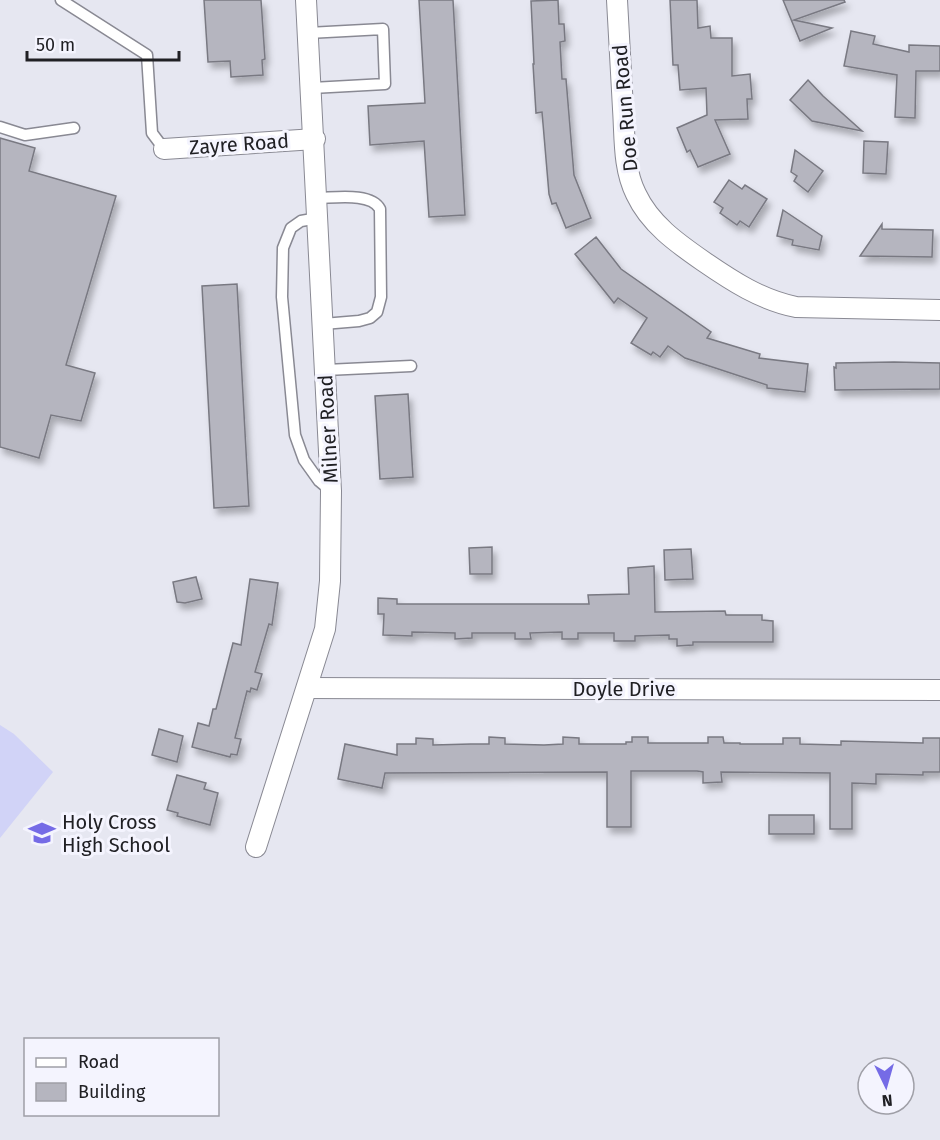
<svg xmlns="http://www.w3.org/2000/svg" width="940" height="1140" font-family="'Fira Sans',sans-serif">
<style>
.green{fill:#d1d3f7}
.building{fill:#b5b5bf;stroke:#797982;stroke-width:1.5;filter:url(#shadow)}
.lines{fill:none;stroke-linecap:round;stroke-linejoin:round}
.service-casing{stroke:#898993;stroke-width:13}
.minor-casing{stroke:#898993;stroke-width:22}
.service{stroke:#fff;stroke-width:10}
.minor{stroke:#fff;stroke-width:20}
.labels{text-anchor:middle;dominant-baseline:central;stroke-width:6;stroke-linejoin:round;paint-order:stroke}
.street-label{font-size:20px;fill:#202024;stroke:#f4f4fe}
.poi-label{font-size:20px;fill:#202024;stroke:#f4f4fe;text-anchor:start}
</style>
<defs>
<filter id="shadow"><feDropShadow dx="3.5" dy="6" stdDeviation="3" flood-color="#0004"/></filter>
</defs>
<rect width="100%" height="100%" fill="#e6e7f1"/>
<!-- green -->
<polygon class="green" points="0,725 14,734 53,772 0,838"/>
<!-- building -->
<g class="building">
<polygon points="204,0 261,0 265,59 262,60 263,75 231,77 230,61 208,62"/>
<polygon points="419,0 453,0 465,215 429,217 424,141 370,145 368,106 425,103"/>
<polygon points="558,0 559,24 564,24 565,41 560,42 562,79 566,79 574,175 591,218 566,228 556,203 552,204 549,194 542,112 536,113 533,64 534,64 531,1"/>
<polygon points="670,0 697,0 698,28 710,26 711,38 732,38 732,76 750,74 752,99 747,99 748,119 715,120 730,154 698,167 690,150 687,152 677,128 707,115 706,88 680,90 678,65 673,65"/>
<polygon points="783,0 844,0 845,2 794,20 832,28 800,41"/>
<polygon points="851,31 875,36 873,44 909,52 909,45 940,46 940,71 916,71 915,118 895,117 897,75 844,66"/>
<polygon points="808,80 823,96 862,131 812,121 790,100"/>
<polygon points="0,138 35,148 29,171 116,196 66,365 95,373 81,421 51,415 39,458 0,447"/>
<polygon points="864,141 888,142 886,174 863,173"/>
<polygon points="795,150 823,171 808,192 794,181 797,176 791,172"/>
<polygon points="729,180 742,189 745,185 767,199 749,227 740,221 737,225 720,213 723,208 714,202"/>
<polygon points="783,210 822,236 819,250 792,245 793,240 777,236"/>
<polygon points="882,224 882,229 933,230 932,257 860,256"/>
<polygon points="596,237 621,269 711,332 707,338 760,354 759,358 808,364 805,392 767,388 767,385 685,358 668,346 660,357 653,352 651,355 631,343 647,318 618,298 614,303 575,254"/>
<polygon points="237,284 249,506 214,508 202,286"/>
<polygon points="894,362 940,363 940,389 835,390 834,367 836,368 836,363"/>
<polygon points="408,394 413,477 380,479 375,396"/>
<polygon points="492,547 492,574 470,574 469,548"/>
<polygon points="691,549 693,579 665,580 664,550"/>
<polygon points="654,566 655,612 725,611 726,615 762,615 762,620 773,621 773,642 693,642 693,645 677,646 677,639 669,639 669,635 635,636 635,641 614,641 614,633 578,633 578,639 562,639 562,632 530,633 531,639 515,639 515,633 472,633 472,638 455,639 455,633 412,632 412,636 383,635 384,614 378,614 378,598 397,599 397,604 589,604 588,595 629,594 628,568"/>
<polygon points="196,577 202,599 185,603 177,602 173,582"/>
<polygon points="250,579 278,583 272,625 269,624 255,672 262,674 257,690 251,688 250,692 247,691 235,738 241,739 237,755 231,754 230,757 192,747 198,723 209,726 213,709 216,709 233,643 241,645"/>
<polygon points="159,729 183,736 177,762 152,755"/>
<polygon points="489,737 505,738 505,744 544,745 563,744 563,737 579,738 579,744 626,744 626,742 632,742 632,737 648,737 648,743 708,743 708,737 723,737 724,743 740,743 740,744 783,744 783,738 800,738 800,744 841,745 841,741 923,743 923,738 940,738 940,772 923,772 923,775 876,774 876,784 852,783 852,829 830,829 830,773 721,772 722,782 703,783 703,772 697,771 631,771 631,827 607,827 607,772 385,773 382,788 338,779 345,744 397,755 397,744 416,744 416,738 433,739 433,745 471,744 489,744"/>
<polygon points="177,775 206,783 204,789 218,793 210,825 177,816 178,813 167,810"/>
<rect x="769" y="815" width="45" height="19"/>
</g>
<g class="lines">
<defs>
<g id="service">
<polyline points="61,0 147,55 152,133 164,149"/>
<polyline points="308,33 383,29 385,84 312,88"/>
<polyline points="0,127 25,135 74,128"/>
<path d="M 317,198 C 334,198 371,192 380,209 L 381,297 L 377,312 L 370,318 L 359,321 L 323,324"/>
<polyline points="318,218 301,221 291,228 283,248 282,297 295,435 304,460 319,481 331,491"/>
<polyline points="326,370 411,366"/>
</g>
<g id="minor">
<path d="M 617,0 C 619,36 621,73 623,109 C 625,138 623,168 636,194 C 650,224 677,243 703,261 C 732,281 761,300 796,307 L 940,310"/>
<polyline points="164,149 315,139"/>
<polyline points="307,688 940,690"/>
<polyline points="256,847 325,629 330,581 331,491 306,0"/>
</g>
</defs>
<!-- service casing -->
<use href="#service" class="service-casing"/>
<!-- minor casing -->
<use href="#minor" class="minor-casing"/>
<!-- service -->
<use href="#service" class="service"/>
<!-- minor -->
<use href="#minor" class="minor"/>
</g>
<!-- icons -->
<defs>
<symbol id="school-bare" viewBox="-9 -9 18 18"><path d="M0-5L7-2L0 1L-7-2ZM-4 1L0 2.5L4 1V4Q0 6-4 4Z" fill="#756be6" stroke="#f4f4fe" stroke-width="2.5" paint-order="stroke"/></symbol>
</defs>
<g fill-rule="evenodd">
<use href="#school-bare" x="23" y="814" width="38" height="38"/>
</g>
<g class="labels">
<!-- street labels -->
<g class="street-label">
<text transform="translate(625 108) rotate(-95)">Doe Run Road</text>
<text transform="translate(239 144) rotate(-4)">Zayre Road</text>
<text transform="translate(328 429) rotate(-93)">Milner Road</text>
<text x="624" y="689">Doyle Drive</text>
</g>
<!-- poi labels -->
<g class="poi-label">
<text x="62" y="822">Holy Cross<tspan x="62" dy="23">High School</tspan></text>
</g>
</g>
<!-- legend -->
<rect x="24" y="1038" width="195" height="78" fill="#f4f4fe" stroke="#9f9fa7" stroke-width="1.5"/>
<rect x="36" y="1058" width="30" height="9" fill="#ffffff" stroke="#9f9fa7" stroke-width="1.5"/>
<text x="78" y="1068" font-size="18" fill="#202024">Road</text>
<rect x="36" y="1083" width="30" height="18" fill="#b5b5bf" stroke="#9f9fa7" stroke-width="1.5"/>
<text x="78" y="1098" font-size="18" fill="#202024">Building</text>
<!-- north arrow -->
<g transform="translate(886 1086) rotate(175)"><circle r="28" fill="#f4f4fe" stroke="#9f9fa7" stroke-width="1.5"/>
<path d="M0-4.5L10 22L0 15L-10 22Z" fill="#756be6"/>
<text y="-9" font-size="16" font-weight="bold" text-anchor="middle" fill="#202024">N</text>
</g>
<!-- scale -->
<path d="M27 51v9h152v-9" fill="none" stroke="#202024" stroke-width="3"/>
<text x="36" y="51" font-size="18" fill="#202024" stroke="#f4f4fe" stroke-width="4.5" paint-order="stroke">50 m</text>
</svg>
